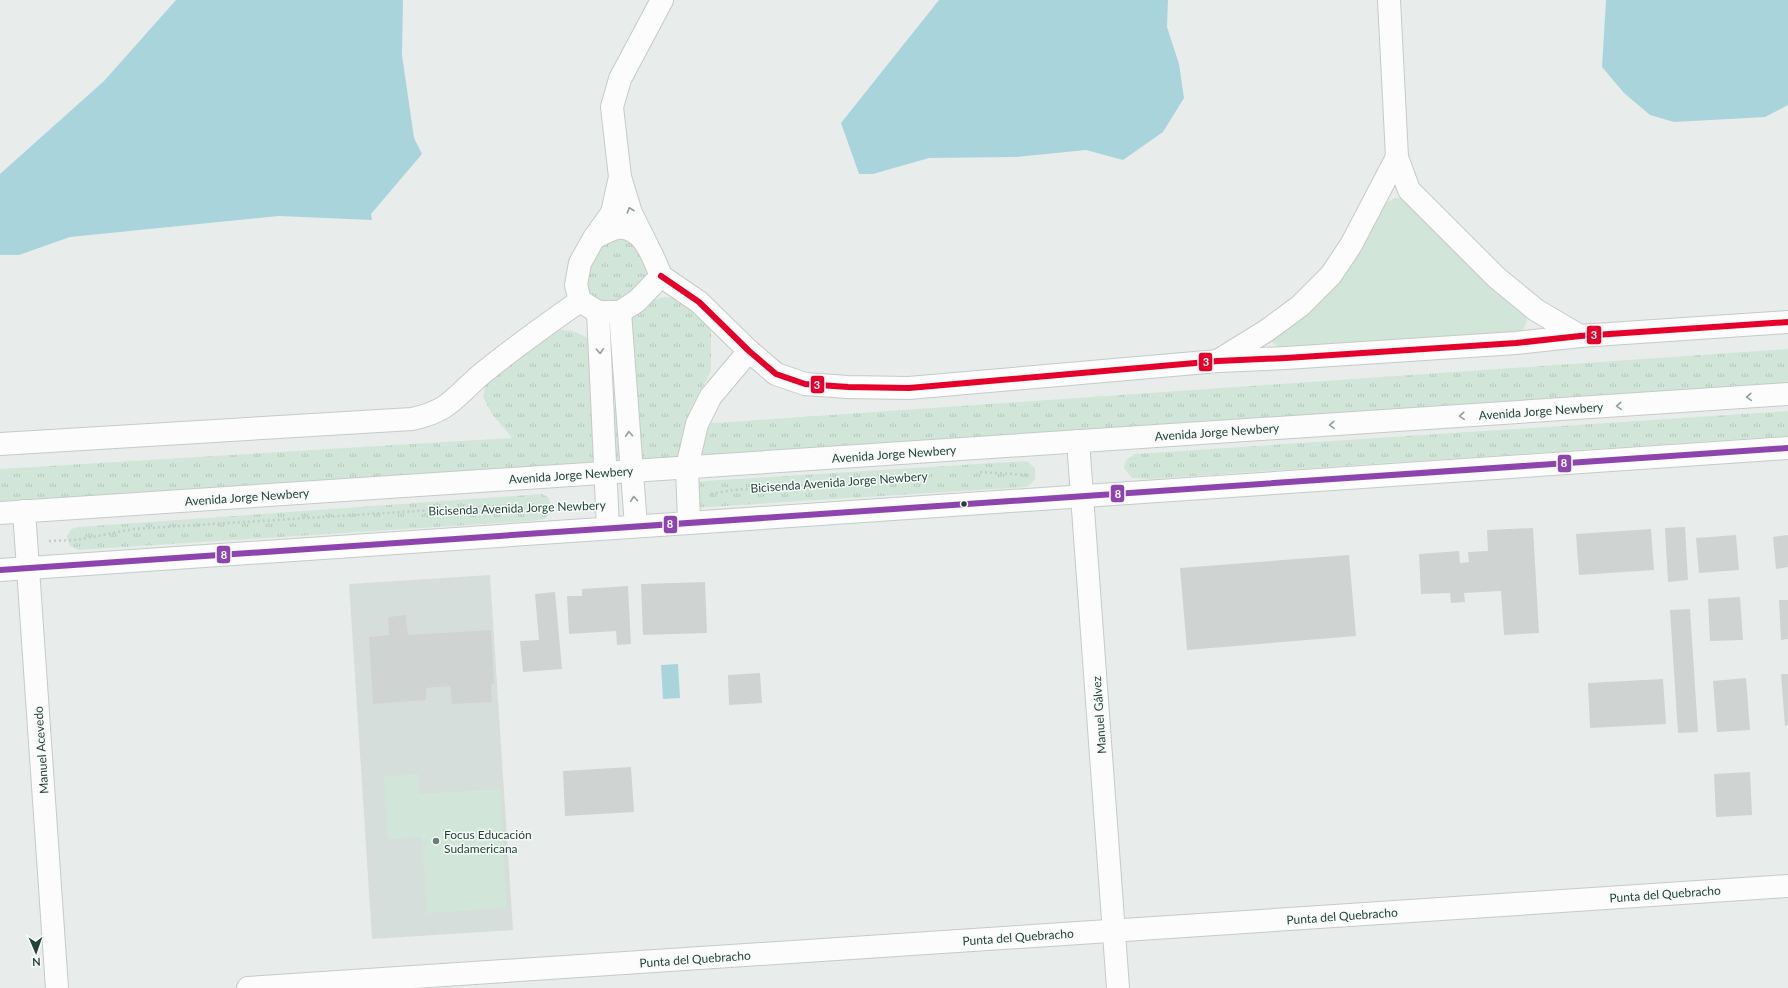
<svg xmlns="http://www.w3.org/2000/svg" width="1788" height="988" font-family="Lato,sans-serif">
<style>
.built{fill:#d6dedb}
.grass{fill:url(#grass-tufts)}
.park{fill:#d1e6d8}
.water{fill:#a9d4db}
.building{fill:#cfd4d2}
.lines{fill:none;stroke-linecap:round;stroke-linejoin:round}
.minor-casing{stroke:#c5cac8;stroke-width:24}
.secondary-casing{stroke:#c3cbc8;stroke-width:24}
.path{stroke:#c3ccca;stroke-width:2.5;stroke-dasharray:2 3;stroke-linecap:butt}
.minor{stroke:#fcfcfc;stroke-width:22}
.secondary{stroke:#fcfcfc;stroke-width:22}
.bus-1-casing{stroke:#f7fbf9;stroke-width:9}
.bus-2-casing{stroke:#f7fbf9;stroke-width:9}
.bus-1{stroke:#8e44ad;stroke-width:6}
.bus-2{stroke:#e4002b;stroke-width:6}
.oneway{stroke:#909f9b}
.bus-dot{fill:#24423a;stroke:#f7fbf9;stroke-width:1.5}
.poi-dot{fill:#697e78;stroke:#f7fbf9;stroke-width:1.5}
.labels{text-anchor:middle;dominant-baseline:central;stroke-width:3;stroke-linejoin:round;paint-order:stroke}
.street-label{font-size:12px;fill:#24423a;stroke:#f7fbf9}
.poi-label{font-size:12px;fill:#24423a;stroke:#f7fbf9;text-anchor:start}
.line-badge{stroke:#f7fbf9;stroke-width:1.5}
.badge-label{font-size:11px;text-anchor:middle;font-weight:bold;fill:#fff}
</style>
<defs>
<pattern id="grass-tufts" width="24" height="20" patternUnits="userSpaceOnUse"><rect width="24" height="20" fill="#d1e6d8"/><path d="M3 7l-1-3M5 7V3M7 7l1-3M15 17l-1-3M17 17v-4M19 17l1-3" fill="none" stroke="#b3c6ba"/></pattern>
</defs>
<rect width="100%" height="100%" fill="#e8edeb"/>
<!-- built -->
<polygon class="built" points="490,575 513,930 372,939 349,584"/>
<!-- grass -->
<g class="grass">
<polygon points="633,231 661,276 620,312 580,301 594,238"/>
<path d="M 666,297 L 678,299 L 704,322 L 711,331 L 711,371 L 692,407 L 685,425 L 1788,349 L 1788,394 L 0,513 L 0,469 L 512,438 L 492,414 L 483,397 L 486,383 L 555,330 C 568,330 581,331 590,341 L 595,410 L 639,407 L 637,385 L 633,384 C 632,368 625,326 633,313 C 639,304 656,298 666,297 Z"/>
<polygon points="1788,411 1788,436 1149,479 1132,478 1124,468 1126,460 1135,454"/>
<polygon points="1027,461 1035,468 1035,479 1027,487 692,508 689,482"/>
<polygon points="542,494 549,498 551,510 545,519 530,521 78,550 70,546 67,537 71,529 79,527"/>
</g>
<!-- park -->
<g class="park">
<polygon points="1395,198 1402,198 1408,202 1448,245 1488,283 1525,313 1527,320 1522,333 1284,352 1271,341 1384,204"/>
<polygon points="418,774 419,794 500,789 507,908 427,913 422,837 388,839 384,777"/>
</g>
<!-- water -->
<g class="water">
<polygon points="176,0 403,0 402,55 414,138 422,154 371,214 372,220 279,216 70,237 19,255 0,255 0,174 104,81"/>
<polygon points="939,0 1168,0 1167,27 1179,64 1184,98 1163,132 1123,160 1086,150 1015,157 929,158 873,174 859,174 841,123"/>
<polygon points="1606,0 1788,0 1788,105 1765,117 1674,122 1650,115 1624,93 1602,67"/>
<polygon points="678,664 680,698 663,699 661,665"/>
</g>
<!-- building -->
<g class="building">
<polygon points="1685,527 1688,580 1668,582 1665,528"/>
<polygon points="1533,528 1539,633 1504,635 1501,591 1464,593 1465,602 1451,603 1450,593 1421,594 1419,554 1459,551 1460,563 1469,562 1468,552 1488,551 1487,530"/>
<polygon points="1651,529 1654,570 1579,575 1576,534"/>
<polygon points="1736,535 1739,570 1699,573 1696,538"/>
<polygon points="1788,535 1788,567 1776,569 1773,537"/>
<polygon points="1349,555 1356,636 1187,650 1180,568"/>
<polygon points="705,582 707,633 643,635 641,584"/>
<polygon points="628,586 631,644 617,645 616,631 569,634 567,596 582,596 582,589"/>
<polygon points="555,592 562,669 523,672 520,641 539,640 535,594"/>
<polygon points="1740,597 1743,640 1710,641 1708,599"/>
<polygon points="1779,600 1788,600 1788,639 1781,640"/>
<polygon points="1690,609 1698,732 1678,733 1670,610"/>
<polygon points="406,615 408,635 491,630 494,683 491,684 492,702 452,704 450,686 426,688 426,700 373,704 369,637 389,635 388,617"/>
<polygon points="760,673 762,703 729,705 728,675"/>
<polygon points="1781,674 1788,674 1788,725 1785,726"/>
<polygon points="1746,678 1750,730 1717,732 1713,681"/>
<polygon points="1663,679 1666,724 1590,728 1588,683"/>
<polygon points="631,767 634,812 565,816 563,771"/>
<polygon points="1750,772 1752,815 1716,817 1714,774"/>
</g>
<g class="lines">
<defs>
<g id="minor">
<polyline points="1389,0 1397,157 1409,190 1497,278 1536,310 1580,336"/>
<polyline points="620,177 612,107 620,79 662,0"/>
<path d="M 594,238 C 601,235 610,229 617,228 C 643,225 653,257 661,276 L 637,301 L 620,312 L 598,312 L 580,301 L 576,285 L 580,263 L 594,238 L 612,213 L 620,177 L 631,213 L 647,245"/>
<polyline points="661,276 699,302 749,351 776,374 805,384 848,387 909,388 1218,361 1286,358 1516,343 1580,336 1788,322"/>
<polyline points="598,312 608,528"/>
<polyline points="620,312 636,526"/>
<polyline points="1219,360 1266,331 1300,306 1331,275 1351,245 1397,157"/>
<polyline points="1078,441 1118,988"/>
<path d="M 0,444 L 412,419 C 451,411 456,395 484,372 C 515,347 547,324 580,301"/>
<polyline points="24,511 57,988"/>
<polyline points="689,523 687,467 697,424 711,396 749,351"/>
<polyline points="248,988 1788,886"/>
</g>
<g id="secondary">
<polyline points="0,513 1788,394"/>
<polyline points="0,570 1788,448"/>
</g>
</defs>
<!-- minor casing -->
<use href="#minor" class="minor-casing"/>
<!-- secondary casing -->
<use href="#secondary" class="secondary-casing"/>
<!-- path -->
<g class="path">
<polyline points="980,472 1028,475"/>
<polyline points="711,494 733,490 845,482"/>
<polyline points="49,541 76,540 134,529 496,506 538,508"/>
</g>
<!-- minor -->
<use href="#minor" class="minor"/>
<!-- secondary -->
<use href="#secondary" class="secondary"/>
<defs>
<polyline id="bus-1" points="0,570 1788,448"/>
<polyline id="bus-2" points="661,276 699,302 749,351 776,374 805,384 848,387 909,388 1218,361 1286,358 1516,343 1580,336 1788,322"/>
</defs>
<!-- bus-1 casing -->
<use href="#bus-1" class="bus-1-casing"/>
<!-- bus-2 casing -->
<use href="#bus-2" class="bus-2-casing"/>
<!-- bus-1 -->
<use href="#bus-1" class="bus-1"/>
<!-- bus-2 -->
<use href="#bus-2" class="bus-2"/>
</g>
<!-- one-way arrows -->
<defs><path id="oneway-chevron" d="M-2-3.5L2.5 0L-2 3.5" fill="none" stroke-width="1.6" stroke-linecap="round" stroke-linejoin="round"/></defs>
<g class="oneway">
<use href="#oneway-chevron" transform="translate(630 210) rotate(-109)"/>
<use href="#oneway-chevron" transform="translate(600 351) rotate(87)"/>
<use href="#oneway-chevron" transform="translate(1749 397) rotate(176)"/>
<use href="#oneway-chevron" transform="translate(1619 406) rotate(176)"/>
<use href="#oneway-chevron" transform="translate(1462 416) rotate(176)"/>
<use href="#oneway-chevron" transform="translate(1332 425) rotate(176)"/>
<use href="#oneway-chevron" transform="translate(629 434) rotate(-94)"/>
<use href="#oneway-chevron" transform="translate(634 499) rotate(-94)"/>
</g>
<!-- markers -->
<circle class="bus-dot" cx="964" cy="504" r="3.5"/>
<circle class="poi-dot" cx="436" cy="841" r="4"/>
<g class="labels">
<!-- street labels -->
<g class="street-label">
<text transform="translate(1541 411) rotate(-4)">Avenida Jorge Newbery</text>
<text transform="translate(1217 432) rotate(-4)">Avenida Jorge Newbery</text>
<text transform="translate(894 454) rotate(-4)">Avenida Jorge Newbery</text>
<text transform="translate(571 475) rotate(-4)">Avenida Jorge Newbery</text>
<text transform="translate(839 482) rotate(-4)">Bicisenda Avenida Jorge Newbery</text>
<text transform="translate(247 497) rotate(-4)">Avenida Jorge Newbery</text>
<text transform="translate(517 508) rotate(-2)">Bicisenda Avenida Jorge Newbery</text>
<text transform="translate(1099 715) rotate(-94)">Manuel Gálvez</text>
<text transform="translate(41 750) rotate(-94)">Manuel Acevedo</text>
<text transform="translate(1665 894) rotate(-4)">Punta del Quebracho</text>
<text transform="translate(1342 916) rotate(-4)">Punta del Quebracho</text>
<text transform="translate(1018 937) rotate(-4)">Punta del Quebracho</text>
<text transform="translate(695 959) rotate(-4)">Punta del Quebracho</text>
</g>
<!-- poi labels -->
<g class="poi-label">
<text x="444" y="834">Focus Educación<tspan x="444" dy="14">Sudamericana</tspan></text>
</g>
</g>
<g class="line-badge">
<rect x="1586" y="325" width="16" height="20" rx="4" fill="#e4002b"/>
<rect x="1198" y="352" width="15" height="20" rx="4" fill="#e4002b"/>
<rect x="810" y="375" width="15" height="19" rx="4" fill="#e4002b"/>
<rect x="1557" y="454" width="15" height="19" rx="4" fill="#8e44ad"/>
<rect x="1110" y="484" width="15" height="19" rx="4" fill="#8e44ad"/>
<rect x="663" y="515" width="15" height="19" rx="4" fill="#8e44ad"/>
<rect x="216" y="545" width="15" height="19" rx="4" fill="#8e44ad"/>
</g>
<g class="badge-label">
<text x="1594" y="339">3</text>
<text x="1206" y="366">3</text>
<text x="817" y="389">3</text>
<text x="1564" y="467">8</text>
<text x="1118" y="498">8</text>
<text x="670" y="528">8</text>
<text x="224" y="559">8</text>
</g>
<!-- north arrow -->
<g transform="translate(36 952) rotate(178)" stroke="#f7fbf9" stroke-width="3" paint-order="stroke">
<path d="M0-3L7 15L0 10L-7 15Z" fill="#24423a"/>
<text y="-6" font-size="11" font-weight="bold" text-anchor="middle" fill="#24423a">N</text>
</g>
</svg>
